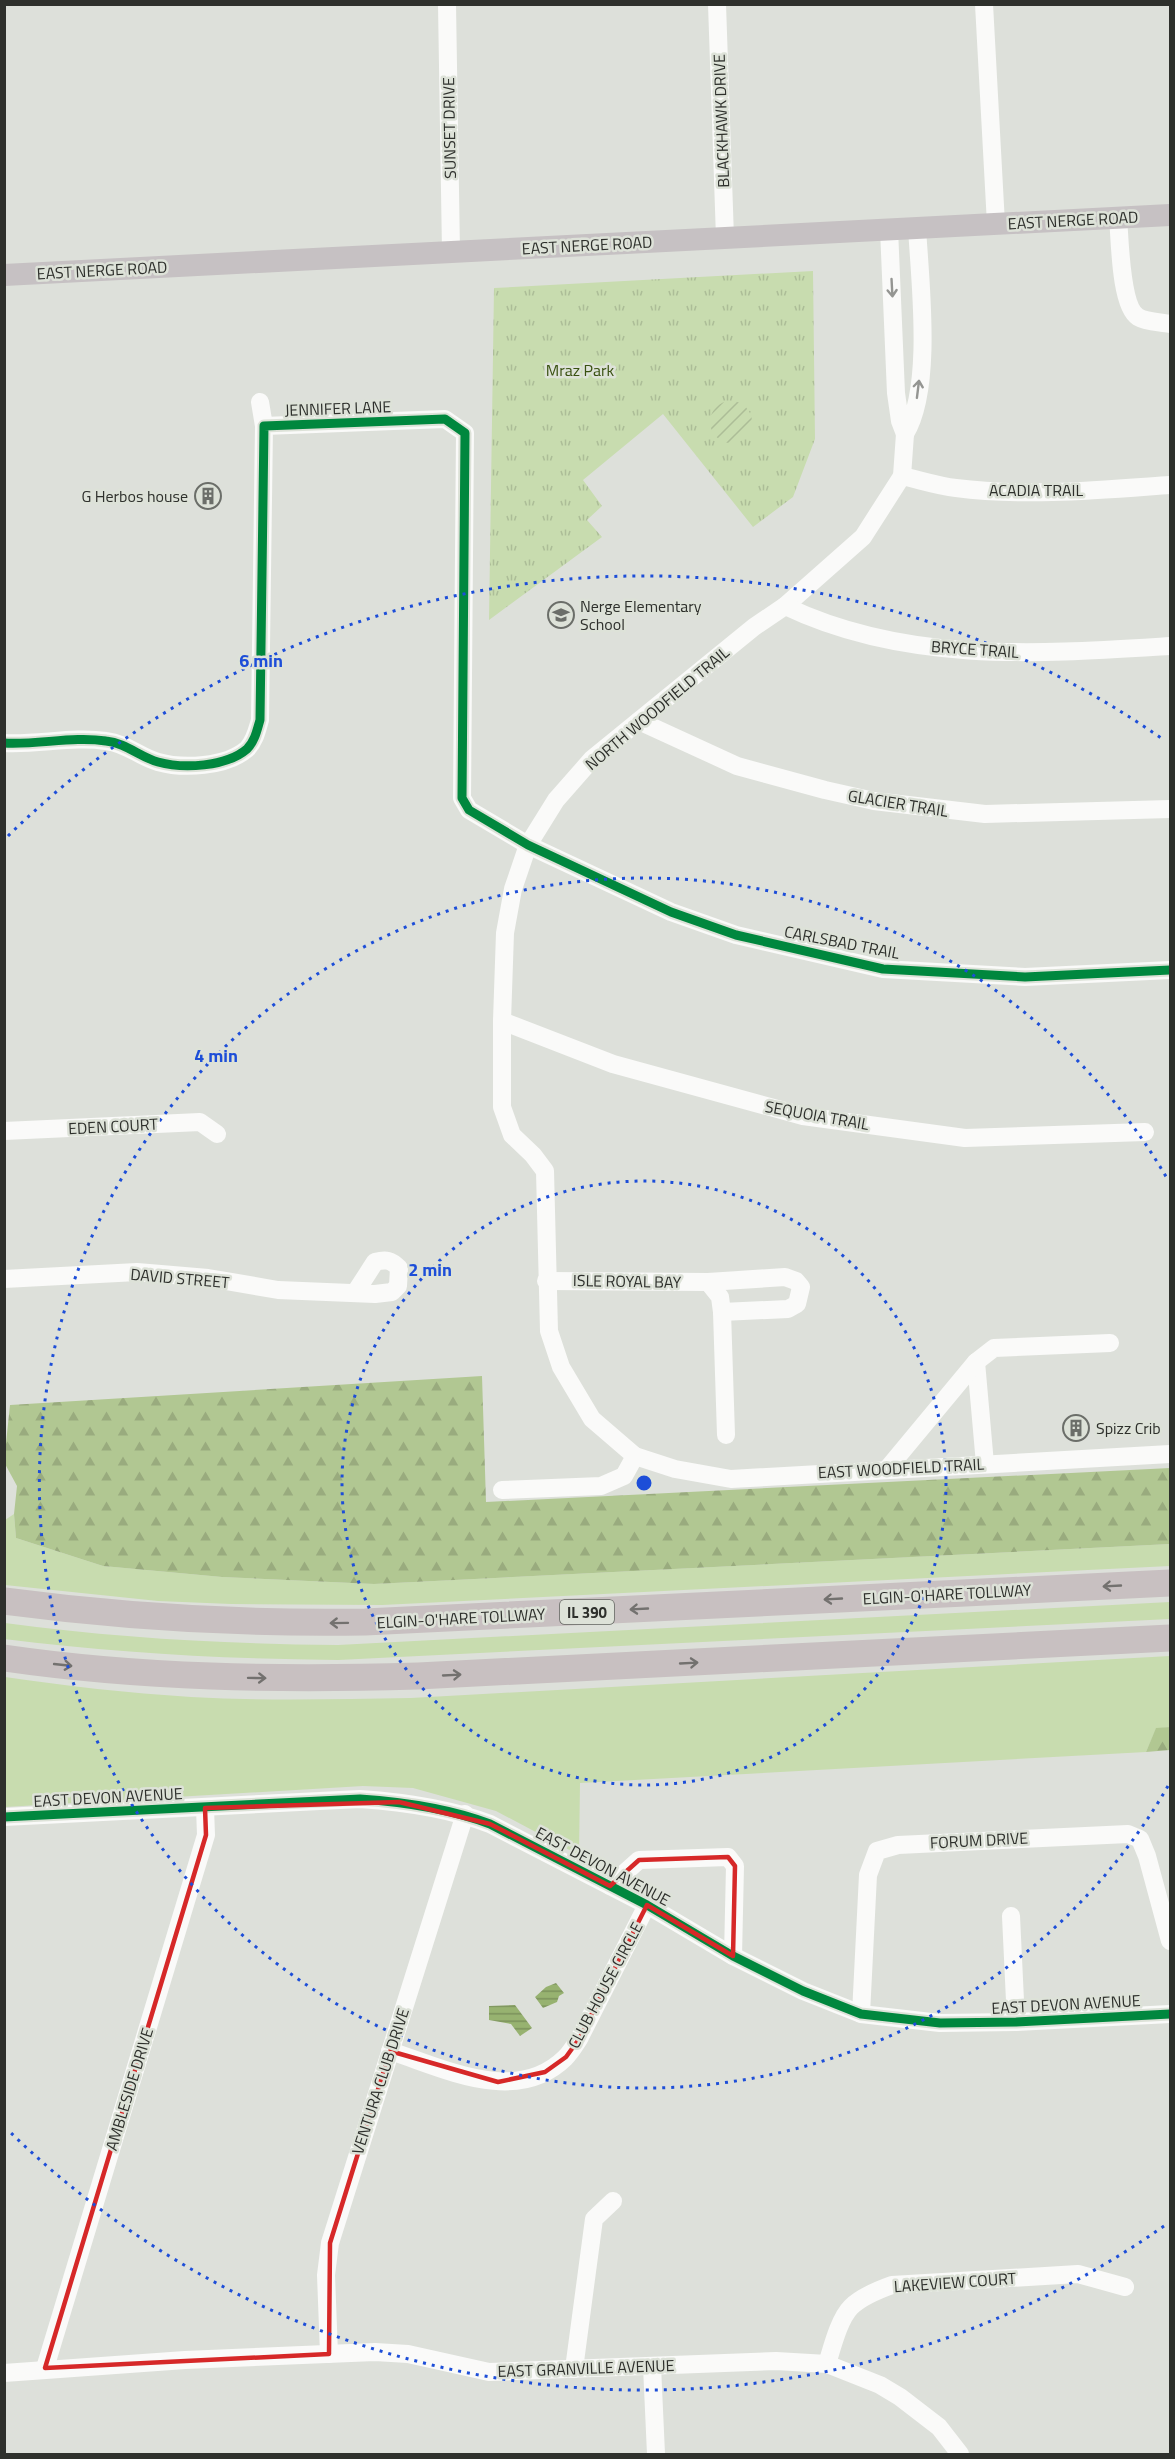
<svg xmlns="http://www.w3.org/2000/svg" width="1175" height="2459" font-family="'Titillium Web',sans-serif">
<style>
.grass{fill:#c8dcaf}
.forest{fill:url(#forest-firs)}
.park{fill:url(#park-tufts)}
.garden{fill:url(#garden-furrows)}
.water{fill:url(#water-rules)}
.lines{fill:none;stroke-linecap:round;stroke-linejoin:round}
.minor{stroke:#fafaf9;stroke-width:18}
.major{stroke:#c6c1c3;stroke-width:22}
.highway{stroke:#c8c0c1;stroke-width:27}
.cycleway-casing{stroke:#dde2d8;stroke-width:13}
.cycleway{stroke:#00873e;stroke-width:9}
.oneway{stroke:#949592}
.oneway2{stroke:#73716f}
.marked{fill:none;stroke:#d62828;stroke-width:4.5;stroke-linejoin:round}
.ring{fill:none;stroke:#1d4ed8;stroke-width:3;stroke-dasharray:3 6}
.labels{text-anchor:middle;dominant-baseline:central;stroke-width:5;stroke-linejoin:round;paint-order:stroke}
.shield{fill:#dde2d8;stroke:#626560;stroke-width:1.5}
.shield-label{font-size:15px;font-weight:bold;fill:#2e302c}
.street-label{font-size:16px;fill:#2e302c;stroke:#dde2d8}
.park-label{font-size:16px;fill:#395110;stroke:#dde2d8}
.poi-label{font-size:16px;fill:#2e302c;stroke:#dde2d8;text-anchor:start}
.centre{fill:#1d4ed8;stroke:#dde2d8;stroke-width:3}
.ring-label{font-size:18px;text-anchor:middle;font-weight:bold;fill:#1d4ed8;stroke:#dde2d8;stroke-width:5;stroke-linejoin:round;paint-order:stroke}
</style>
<defs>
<pattern id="forest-firs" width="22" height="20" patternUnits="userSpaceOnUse" patternTransform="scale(1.5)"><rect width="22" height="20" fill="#b1c792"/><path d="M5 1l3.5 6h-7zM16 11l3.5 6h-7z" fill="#99ab7e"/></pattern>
<pattern id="park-tufts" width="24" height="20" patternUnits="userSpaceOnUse" patternTransform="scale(1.5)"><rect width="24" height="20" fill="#c8dcaf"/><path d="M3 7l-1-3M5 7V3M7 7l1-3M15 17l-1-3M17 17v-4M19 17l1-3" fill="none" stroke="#acbd97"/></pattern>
<pattern id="garden-furrows" width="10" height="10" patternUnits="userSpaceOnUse" patternTransform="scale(1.5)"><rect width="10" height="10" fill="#c8dcaf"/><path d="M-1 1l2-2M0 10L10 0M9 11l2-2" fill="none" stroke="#acbd97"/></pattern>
<pattern id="water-rules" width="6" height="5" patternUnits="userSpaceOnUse" patternTransform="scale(1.5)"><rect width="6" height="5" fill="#97b270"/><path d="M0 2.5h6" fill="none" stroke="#7c915c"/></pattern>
</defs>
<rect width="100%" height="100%" fill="#dde0da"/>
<!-- grass -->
<g class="grass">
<polygon points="14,1514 16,1538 103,1566 222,1577 374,1584 1170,1544 1170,1566 382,1605 231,1604 158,1601 5,1585 5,1520"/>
<path d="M 1170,1602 L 1170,1619 L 338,1660 C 226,1659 115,1653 4,1639 L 5,1623 C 116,1638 226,1644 338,1645 Z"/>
<path d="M 1170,1656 L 1170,1727 L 1156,1729 L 1146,1752 L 580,1783 L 579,1855 L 496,1811 L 413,1788 L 363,1786 L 5,1807 L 5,1677 C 66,1686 128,1693 191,1697 C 264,1701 338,1699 411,1698 Z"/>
</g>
<!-- forest -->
<g class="forest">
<polygon points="482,1376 486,1502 1170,1468 1170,1544 374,1584 222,1577 103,1566 16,1538 14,1514 17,1486 4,1462 10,1405"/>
<polygon points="1170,1727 1170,1750 1146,1752 1156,1728"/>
</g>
<!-- park -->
<polygon class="park" points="813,271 815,439 793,497 753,527 663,414 583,480 602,506 587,520 602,537 489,620 494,288"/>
<!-- garden -->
<circle class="garden" cx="731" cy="422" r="21"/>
<!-- water -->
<g class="water">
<polygon points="556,1983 564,1993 559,1996 557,2002 543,2008 535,1997 546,1987"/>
<polygon points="515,2005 532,2028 520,2036 511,2024 489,2020 489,2006"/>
</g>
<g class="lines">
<!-- minor -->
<g class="minor">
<polyline points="447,4 451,252"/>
<polyline points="717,4 725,238"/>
<polyline points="984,4 996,224"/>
<path d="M 1118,217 C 1120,238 1120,306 1138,317 C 1146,322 1161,322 1170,324"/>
<path d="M 889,229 L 896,393 L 900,421 L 905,434 C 933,389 920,281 917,228"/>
<polyline points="260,402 264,426"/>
<polyline points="905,434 902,476 863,537 785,606 754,627 592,759 556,800 528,845 513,889 505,933 502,1021 502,1107 512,1135 533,1155 545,1171 549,1331 561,1367 592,1419 635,1456 675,1469 731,1479 1170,1454"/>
<path d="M 902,476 C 920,480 938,486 956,488 C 1026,497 1100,490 1170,485"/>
<path d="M 785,606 C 906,664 1040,654 1170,646"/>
<polyline points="639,721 737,766 825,790 874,801 985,814 1170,809"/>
<path d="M 4,743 C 38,745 73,736 106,741 C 126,743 140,757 158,762 C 183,769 226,767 247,749 C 255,741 257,730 260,720 L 264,426 L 445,419 L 465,433 L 462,798 L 469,810 L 528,845 L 671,912 L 736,935 L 883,969 L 1025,977 L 1170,970"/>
<polyline points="502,1021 613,1064 803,1116 965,1138 1145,1132"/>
<polyline points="4,1131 200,1122 217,1134"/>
<path d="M 4,1279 L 137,1272 L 208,1278 L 278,1290 L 375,1294 L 392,1292 L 398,1286 L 399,1268 C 391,1260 386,1259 375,1262 L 355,1293"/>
<polyline points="546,1281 708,1282 785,1277 796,1281 801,1287 797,1304 788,1309 722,1312"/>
<polyline points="708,1282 720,1297 722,1312 726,1435"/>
<polyline points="976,1362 985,1464"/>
<polyline points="888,1468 976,1362 994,1348 1110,1343"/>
<polyline points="502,1490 601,1486 624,1476 635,1456"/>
<path d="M 4,1817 L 360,1799 C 404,1802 448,1808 490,1824 L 647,1905 L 733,1956 L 803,1991 L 861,2014 L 940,2023 L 1016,2022 L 1170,2014"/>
<polyline points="610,1886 639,1860 728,1857 735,1866 733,1956"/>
<polyline points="1011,1916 1016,2022"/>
<polyline points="861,2014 868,1875 877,1851 898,1845 1128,1834 1140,1839 1147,1856 1170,1941"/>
<path d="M 390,2051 C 444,2068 516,2106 565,2058 C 571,2052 575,2045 579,2039 L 647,1905"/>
<polyline points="329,2354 326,2275 330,2243 465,1814"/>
<path d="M 827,2364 C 832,2348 839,2319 851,2307 C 861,2297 878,2290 892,2285 L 1078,2274 L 1125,2287"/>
<polyline points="652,2366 656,2454"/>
<polyline points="45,2368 206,1835 205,1808"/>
<polyline points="574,2369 594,2219 613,2201"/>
<polyline points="4,2373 185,2360 375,2352 408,2354 489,2372 776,2361 827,2364 880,2385 900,2397 939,2427 960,2454"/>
</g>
<!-- major -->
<polyline class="major" points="4,275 1170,215"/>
<!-- highway -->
<g class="highway">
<path d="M 4,1601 C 125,1617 244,1624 365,1622 L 1170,1583"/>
<path d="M 4,1658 C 142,1678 280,1680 418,1676 L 1170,1638"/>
</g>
<defs>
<g id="cycleway">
<path d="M 4,743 C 38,745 73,736 106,741 C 126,743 140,757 158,762 C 183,769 226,767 247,749 C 255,741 257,730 260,720 L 264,426 L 445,419 L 465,433 L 462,798 L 469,810 L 528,845 L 671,912 L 736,935 L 883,969 L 1025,977 L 1170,970"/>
<path d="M 4,1817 L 360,1799 C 404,1802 448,1808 490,1824 L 647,1905 L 733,1956 L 803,1991 L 861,2014 L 940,2023 L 1016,2022 L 1170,2014"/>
</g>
</defs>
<!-- cycleway casing -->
<use href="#cycleway" class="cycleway-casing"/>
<!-- cycleway -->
<use href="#cycleway" class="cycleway"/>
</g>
<!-- one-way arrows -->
<defs><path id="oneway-shaft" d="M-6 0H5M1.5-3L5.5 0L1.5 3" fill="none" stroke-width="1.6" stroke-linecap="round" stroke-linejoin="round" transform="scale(1.5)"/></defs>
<g class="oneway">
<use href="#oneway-shaft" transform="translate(892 288) rotate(87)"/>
<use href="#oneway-shaft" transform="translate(918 389) rotate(-83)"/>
</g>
<g class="oneway2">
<use href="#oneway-shaft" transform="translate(1112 1586) rotate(177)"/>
<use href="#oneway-shaft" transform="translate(833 1599) rotate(177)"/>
<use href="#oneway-shaft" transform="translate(639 1609) rotate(177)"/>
<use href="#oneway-shaft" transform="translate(339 1623) rotate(179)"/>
<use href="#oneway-shaft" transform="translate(689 1663) rotate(-3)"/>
<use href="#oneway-shaft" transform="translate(63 1665) rotate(6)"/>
<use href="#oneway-shaft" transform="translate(452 1675) rotate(-3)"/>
<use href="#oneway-shaft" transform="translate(257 1678) rotate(1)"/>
</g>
<!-- marked area -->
<path class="marked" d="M 399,1802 L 490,1824 L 610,1886 L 639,1860 L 728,1857 L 735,1866 L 733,1956 L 647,1905 L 579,2039 L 566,2057 L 545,2072 L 498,2082 L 390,2051 L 330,2243 L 329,2354 L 45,2368 L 206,1835 L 205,1808 Z"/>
<!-- distance rings -->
<g class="ring">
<circle cx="644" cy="1483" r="302"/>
<path d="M1168 1786A605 605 0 1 1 1168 1180"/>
<path d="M1164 2226A907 907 0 0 1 8 2130M8 836A907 907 0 0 1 1164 740"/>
</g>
<!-- icons -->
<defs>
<symbol id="building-ring" viewBox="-11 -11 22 22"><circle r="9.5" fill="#dde2d8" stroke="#6b6e69" stroke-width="1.5"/><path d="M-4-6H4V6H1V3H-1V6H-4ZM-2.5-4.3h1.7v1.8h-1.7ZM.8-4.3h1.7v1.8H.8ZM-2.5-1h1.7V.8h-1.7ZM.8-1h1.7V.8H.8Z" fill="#6b6e69"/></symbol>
<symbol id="school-ring" viewBox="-11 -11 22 22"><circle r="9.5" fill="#dde2d8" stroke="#6b6e69" stroke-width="1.5"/><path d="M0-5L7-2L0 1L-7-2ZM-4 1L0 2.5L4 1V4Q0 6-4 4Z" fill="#6b6e69"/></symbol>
</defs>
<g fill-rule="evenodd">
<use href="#building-ring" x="193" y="481" width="30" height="30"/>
<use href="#school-ring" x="546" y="600" width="30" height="30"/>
<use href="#building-ring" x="1061" y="1413" width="30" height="30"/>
</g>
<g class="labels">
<!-- shield labels -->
<rect class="shield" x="560" y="1600" width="54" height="24" rx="4.5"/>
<g class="shield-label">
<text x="587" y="1612">IL 390</text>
</g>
<!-- street labels -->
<g class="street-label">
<text transform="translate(721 121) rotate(-92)">BLACKHAWK DRIVE</text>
<text transform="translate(449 128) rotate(-91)">SUNSET DRIVE</text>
<text transform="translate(1073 220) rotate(-3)">EAST NERGE ROAD</text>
<text transform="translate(587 245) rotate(-3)">EAST NERGE ROAD</text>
<text transform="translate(102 270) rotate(-3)">EAST NERGE ROAD</text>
<text transform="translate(338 408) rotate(-2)">JENNIFER LANE</text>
<text x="1036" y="490">ACADIA TRAIL</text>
<text transform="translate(975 649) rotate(4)">BRYCE TRAIL</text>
<text transform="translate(657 708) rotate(-40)">NORTH WOODFIELD TRAIL</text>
<text transform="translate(898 803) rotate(9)">GLACIER TRAIL</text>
<text transform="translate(842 942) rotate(11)">CARLSBAD TRAIL</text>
<text transform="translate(817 1115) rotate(10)">SEQUOIA TRAIL</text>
<text transform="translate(113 1126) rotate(-3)">EDEN COURT</text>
<text transform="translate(180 1278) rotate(5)">DAVID STREET</text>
<text transform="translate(627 1281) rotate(1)">ISLE ROYAL BAY</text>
<text transform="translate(901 1468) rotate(-3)">EAST WOODFIELD TRAIL</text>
<text transform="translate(947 1594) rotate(-3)">ELGIN-O'HARE TOLLWAY</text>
<text transform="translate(461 1618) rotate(-3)">ELGIN-O'HARE TOLLWAY</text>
<text transform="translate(108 1797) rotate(-3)">EAST DEVON AVENUE</text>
<text transform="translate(979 1840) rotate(-3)">FORUM DRIVE</text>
<text transform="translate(603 1866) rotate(28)">EAST DEVON AVENUE</text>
<text transform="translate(605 1985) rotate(-62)">CLUB HOUSE CIRCLE</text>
<text transform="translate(1066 2004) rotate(-3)">EAST DEVON AVENUE</text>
<text transform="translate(380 2081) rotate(-72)">VENTURA CLUB DRIVE</text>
<text transform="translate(129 2089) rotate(-73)">AMBLESIDE DRIVE</text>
<text transform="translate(955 2282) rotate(-4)">LAKEVIEW COURT</text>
<text transform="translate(586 2368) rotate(-2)">EAST GRANVILLE AVENUE</text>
</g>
<!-- park labels -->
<g class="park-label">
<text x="580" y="370">Mraz Park</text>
</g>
<!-- poi labels -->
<g class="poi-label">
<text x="188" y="496" text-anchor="end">G Herbos house</text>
<text x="580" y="606">Nerge Elementary<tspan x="580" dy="18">School</tspan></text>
<text x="1096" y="1428">Spizz Crib</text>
</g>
</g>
<circle cx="644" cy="1483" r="9" class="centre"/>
<g class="ring-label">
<text x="261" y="667">6 min</text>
<text x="216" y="1062">4 min</text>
<text x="430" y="1276">2 min</text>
</g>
<!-- border -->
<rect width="1175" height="2459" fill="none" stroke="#2e302c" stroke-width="12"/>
</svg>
